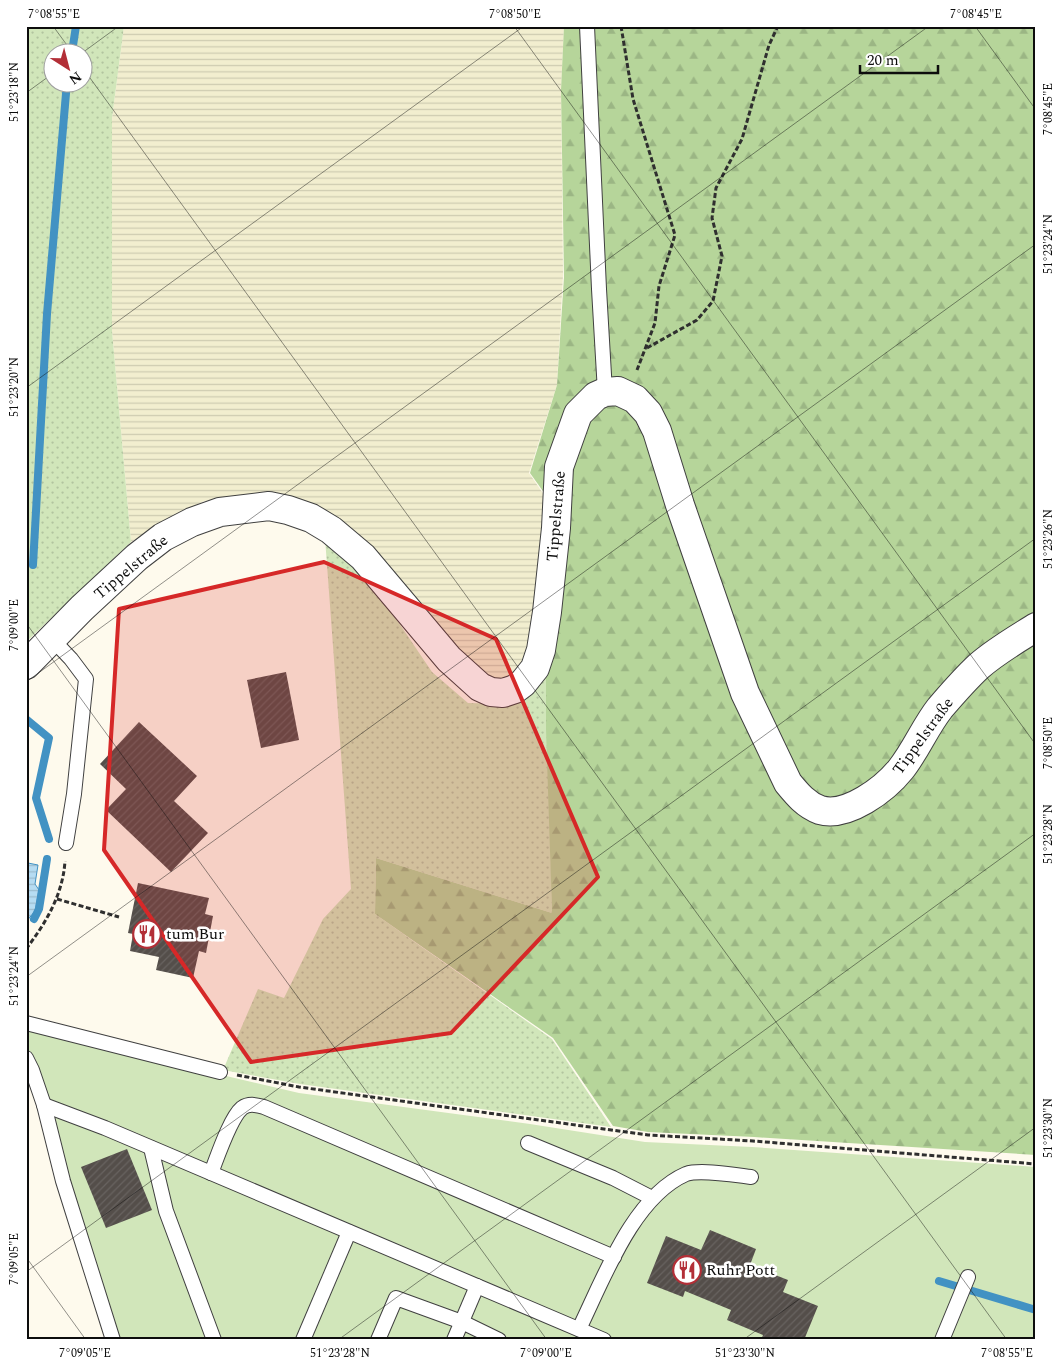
<svg xmlns="http://www.w3.org/2000/svg" width="1062" height="1366" font-family="Spectral,serif">
<style>
.farmland{fill:url(#farmland-rules)}
.grass{fill:url(#grass-dots);fill-rule:evenodd}
.forest{fill:url(#forest-firs)}
.park{fill:#d1e6ba}
.water{fill:url(#water-rules);stroke:#4292c3}
.lines{fill:none;stroke-linecap:round;stroke-linejoin:round}
.stream{stroke:#4292c3;stroke-width:8}
.building{fill:url(#building-hatch)}
.service-casing{stroke:#404040;stroke-width:16}
.tertiary-casing{stroke:#404040;stroke-width:30}
.path{stroke:#2f2f2f;stroke-width:3;stroke-dasharray:5 2.5;stroke-linecap:butt}
.service{stroke:#fff;stroke-width:14}
.tertiary{stroke:#fff;stroke-width:28}
.marked{fill:#d62828;fill-opacity:0.2;stroke:#d62828;stroke-width:4;stroke-linejoin:round}
.ticks{fill:none;stroke:#0d0d0d;stroke-width:1;stroke-opacity:0.45}
.labels{text-anchor:middle;dominant-baseline:central;stroke-width:5;stroke-linejoin:round;paint-order:stroke}
.street-label{font-size:16px;fill:#0d0d0d;stroke:#fff}
.poi-label{font-size:16px;fill:#0d0d0d;stroke:#fff;text-anchor:start}
.neatline{fill:none;stroke:#0d0d0d;stroke-width:2}
.ticks-label{font-size:12px;text-anchor:middle;fill:#0d0d0d}
</style>
<defs>
<pattern id="farmland-rules" width="6" height="5" patternUnits="userSpaceOnUse" patternTransform="scale(1.25)"><rect width="6" height="5" fill="#f2eecf"/><path d="M0 2.5h6" fill="none" stroke="#cecbb1"/></pattern>
<pattern id="grass-dots" width="8" height="8" patternUnits="userSpaceOnUse" patternTransform="scale(1.25)"><rect width="8" height="8" fill="#d1e6ba"/><path d="M2 2h.1M6 6h.1" fill="none" stroke="#b2c49f" stroke-width="1.8" stroke-linecap="round"/></pattern>
<pattern id="forest-firs" width="22" height="20" patternUnits="userSpaceOnUse" patternTransform="scale(1.25)"><rect width="22" height="20" fill="#b6d59a"/><path d="M5 1l3.5 6h-7zM16 11l3.5 6h-7z" fill="#9bb684"/></pattern>
<pattern id="water-rules" width="6" height="5" patternUnits="userSpaceOnUse" patternTransform="scale(1.25)"><rect width="6" height="5" fill="#b6dcf2"/><path d="M0 2.5h6" fill="none" stroke="#9bbcce"/></pattern>
<pattern id="building-hatch" width="6" height="6" patternUnits="userSpaceOnUse" patternTransform="scale(1.25)"><rect width="6" height="6" fill="#544e4a"/><path d="M-1 1l2-2M0 6l6-6M5 7l2-2" fill="none" stroke="#686360"/></pattern>
</defs>
<rect width="100%" height="100%" fill="#fefaed"/>
<!-- farmland -->
<polygon class="farmland" points="124,26 564,26 561,89 563,275 557,385 529,473 551,505 532,653 515,682 477,682 393,572 246,496 204,501 161,523 131,542 112,331 112,118"/>
<!-- grass -->
<g class="grass">
<path d="M 26,26 L 124,26 L 112,118 L 112,331 L 131,542 L 26,642 ZM 52,52 L 82,52 L 82,82 L 52,82 Z"/>
<polygon points="325,538 378,592 432,672 468,703 516,704 546,659 552,913 376,858 375,914 552,1039 611,1127 300,1084 223,1070 258,989 284,998 323,919 351,889"/>
</g>
<!-- forest -->
<polygon class="forest" points="564,26 1036,26 1036,1155 754,1137 648,1132 613,1126 553,1038 375,914 376,858 552,913 546,729 546,662 565,522 530,473 557,385 564,277 561,90"/>
<!-- park -->
<polygon class="park" points="26,1029 299,1093 530,1124 645,1142 752,1147 1036,1167 1036,1340 110,1340 26,1071"/>
<!-- water -->
<polygon class="water" points="26,857 28,863 38,865 35,884 39,890 35,911 26,922"/>
<g class="lines">
<!-- stream -->
<g class="stream">
<polyline points="72,52 76,26"/>
<polyline points="33,565 47,314 67,82"/>
<polyline points="26,719 49,738 36,798 49,839"/>
<polyline points="34,919 39,909 47,859"/>
<polyline points="939,1281 1036,1310"/>
</g>
</g>
<!-- building -->
<g class="building">
<polygon points="286,672 299,740 261,748 247,680"/>
<polygon points="139,722 197,776 174,801 208,833 171,872 106,810 126,789 100,764"/>
<polygon points="138,883 209,898 205,914 213,916 206,953 199,951 193,978 156,970 159,957 130,951 133,934 128,933"/>
<polygon points="127,1149 152,1210 106,1228 81,1167"/>
<polygon points="710,1230 756,1249 750,1265 788,1280 783,1292 818,1306 804,1340 761,1340 763,1335 727,1320 731,1310 685,1291 683,1297 647,1283 666,1236 701,1250"/>
</g>
<g class="lines">
<defs>
<g id="service">
<polyline points="587,26 599,289 605,392"/>
<polyline points="52,639 71,659 86,679 74,794 66,843"/>
<polyline points="26,1023 220,1072"/>
<polyline points="26,1058 32,1070 44,1105 63,1181 113,1340"/>
<polyline points="44,1105 105,1128 604,1340"/>
<polyline points="528,1143 613,1178 652,1198"/>
<polyline points="151,1148 166,1211 214,1340"/>
<path d="M 211,1173 C 217,1158 230,1118 242,1108 C 249,1103 256,1105 264,1107 L 614,1257"/>
<path d="M 579,1329 C 603,1280 633,1197 686,1174 C 700,1169 735,1175 751,1177"/>
<polyline points="303,1340 349,1232"/>
<polyline points="378,1340 396,1298 462,1322 499,1340"/>
<polyline points="454,1340 477,1286"/>
<polyline points="942,1340 968,1277"/>
</g>
<path id="tertiary" d="M 26,665 L 82,608 L 137,557 L 163,537 L 192,522 L 220,512 L 269,506 L 288,510 L 311,518 L 331,530 L 363,557 L 449,659 L 480,687 L 491,692 L 503,693 L 515,689 L 523,683 L 535,668 L 541,650 L 547,612 L 556,528 L 559,467 L 578,414 L 596,396 L 605,392 L 618,391 L 635,399 L 648,413 L 657,431 L 680,505 L 745,693 L 788,783 C 797,794 806,805 820,810 C 847,818 885,789 901,769 C 916,750 925,727 940,708 C 952,694 966,678 979,666 C 996,651 1017,639 1036,627"/>
</defs>
<!-- service casing -->
<use href="#service" class="service-casing"/>
<!-- tertiary casing -->
<use href="#tertiary" class="tertiary-casing"/>
<!-- path -->
<g class="path">
<polyline points="621,26 633,99 675,235 659,286 655,323 637,370"/>
<polyline points="647,348 697,320 713,301 722,256 712,218 716,188 742,139 769,45 778,26"/>
<polyline points="57,899 119,917"/>
<path d="M 26,949 C 46,923 63,894 65,861"/>
<polyline points="237,1075 299,1087 648,1135 753,1141 1036,1164"/>
</g>
<!-- service -->
<use href="#service" class="service"/>
<!-- tertiary -->
<use href="#tertiary" class="tertiary"/>
</g>
<!-- marked area -->
<path class="marked" d="M 324,562 L 496,639 L 598,877 L 451,1033 L 251,1062 L 104,850 L 119,609 Z"/>
<!-- ticks -->
<path class="ticks" d="M 53,26 L 72,52M 514,26 L 1036,745M 975,26 L 1036,110M 82,53 L 119,26M 82,67 L 1007,1340M 26,93 L 52,74M 26,388 L 524,26M 26,623 L 547,1340M 26,682 L 929,26M 26,977 L 1036,244M 26,1257 L 86,1340M 26,1272 L 1036,538M 338,1340 L 1036,833M 743,1340 L 1036,1127"/>
<!-- icons -->
<defs>
<symbol id="restaurant-ring" viewBox="-11 -11 22 22"><circle r="9.5" fill="#fff" stroke="#b32f37" stroke-width="1.5"/><path d="M-5-6h1v4h1v-4h1v4h1v-4h1v5L-1.5 .5V6h-2V.5L-5-1ZM5-6V6H3V1.5H1.5Q1.5-4 5-6Z" fill="#b32f37"/></symbol>
</defs>
<g fill-rule="evenodd">
<use href="#restaurant-ring" x="131" y="918" width="32" height="32"/>
<use href="#restaurant-ring" x="671" y="1254" width="32" height="32"/>
</g>
<g class="labels">
<!-- street labels -->
<g class="street-label">
<text transform="translate(556 516) rotate(-85)">Tippelstraße</text>
<text transform="translate(131 567) rotate(-40)">Tippelstraße</text>
<text transform="translate(923 736) rotate(-54)">Tippelstraße</text>
</g>
<!-- poi labels -->
<g class="poi-label">
<text x="166" y="934">tum Bur</text>
<text x="706" y="1270">Ruhr Pott</text>
</g>
</g>
<!-- border -->
<rect width="1062" height="1366" fill="none" stroke="#ffffff" stroke-width="55"/>
<!-- north arrow -->
<g transform="translate(68 68) rotate(144)"><circle r="24" fill="#ffffff" stroke="#9e9e9e"/>
<path d="M0-4L9 19L0 12L-9 19Z" fill="#b32f37"/>
<text y="-8" font-size="14" font-weight="bold" text-anchor="middle" fill="#0d0d0d">N</text>
</g>
<!-- scale -->
<path d="M860 65v8h78v-8" fill="none" stroke="#0d0d0d" stroke-width="2.5"/>
<text x="867" y="65" font-size="15" fill="#0d0d0d" stroke="#ffffff" stroke-width="4" paint-order="stroke">20 m</text>
<rect x="28" y="28" width="1006" height="1310" class="neatline"/>
<g class="ticks-label">
<text x="54" y="18">7°08'55"E</text>
<text x="515" y="18">7°08'50"E</text>
<text x="976" y="18">7°08'45"E</text>
<text transform="translate(14 92) rotate(-90)" y="4">51°23'18"N</text>
<text transform="translate(1048 109) rotate(-90)" y="4">7°08'45"E</text>
<text transform="translate(1048 244) rotate(-90)" y="4">51°23'24"N</text>
<text transform="translate(14 387) rotate(-90)" y="4">51°23'20"N</text>
<text transform="translate(1048 539) rotate(-90)" y="4">51°23'26"N</text>
<text transform="translate(14 625) rotate(-90)" y="4">7°09'00"E</text>
<text transform="translate(1048 743) rotate(-90)" y="4">7°08'50"E</text>
<text transform="translate(1048 834) rotate(-90)" y="4">51°23'28"N</text>
<text transform="translate(14 976) rotate(-90)" y="4">51°23'24"N</text>
<text transform="translate(1048 1128) rotate(-90)" y="4">51°23'30"N</text>
<text transform="translate(14 1259) rotate(-90)" y="4">7°09'05"E</text>
<text x="85" y="1357">7°09'05"E</text>
<text x="340" y="1357">51°23'28"N</text>
<text x="546" y="1357">7°09'00"E</text>
<text x="745" y="1357">51°23'30"N</text>
<text x="1007" y="1357">7°08'55"E</text>
</g>
</svg>
